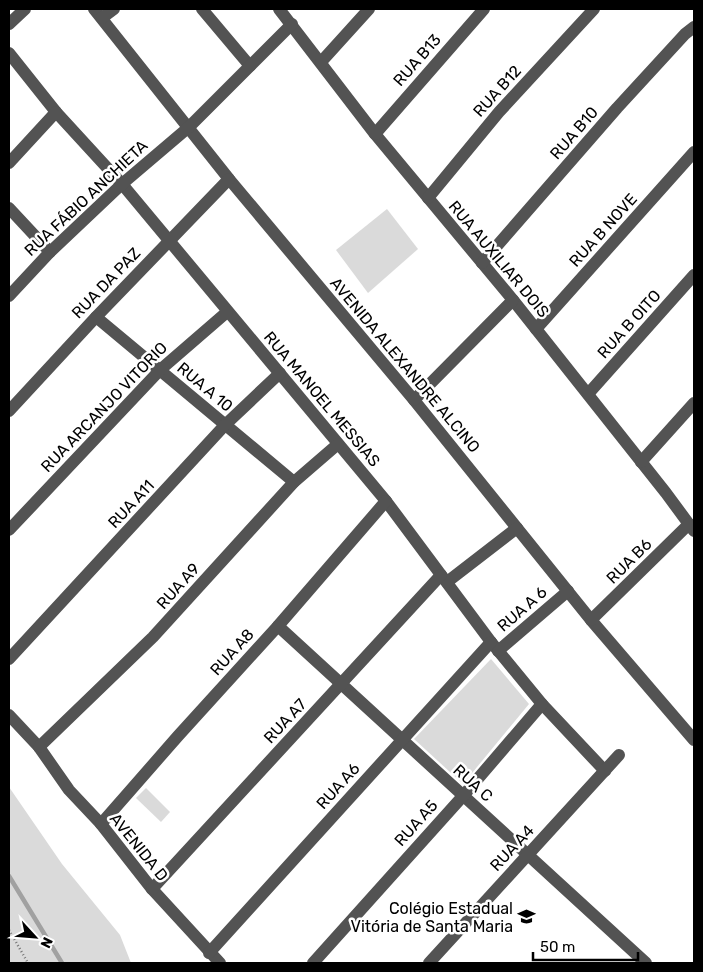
<svg xmlns="http://www.w3.org/2000/svg" width="703" height="972" font-family="Rubik,sans-serif">
<style>
.green{fill:#dadada}
.lines{fill:none;stroke-linecap:round;stroke-linejoin:round}
.stream{stroke:#a1a1a1;stroke-width:4.5}
.path{stroke:#757575;stroke-width:2.5;stroke-dasharray:1 2.5;stroke-linecap:butt}
.minor{stroke:#535353;stroke-width:12}
.labels{text-anchor:middle;dominant-baseline:central;stroke-width:5;stroke-linejoin:round;paint-order:stroke}
.street-label{font-size:16px;fill:#000;stroke:#fff}
.poi-label{font-size:16px;fill:#000;stroke:#fff;text-anchor:end}
</style>
<rect width="100%" height="100%" fill="#fff"/>
<!-- green -->
<g class="green">
<polygon points="387,209 418,249 368,293 336,250"/>
<polygon points="491,659 529,704 463,784 414,739"/>
<polygon points="9,787 62,864 120,935 131,963 9,963"/>
<polygon points="146,788 170,812 161,822 136,798"/>
</g>
<g class="lines">
<!-- stream -->
<polyline class="stream" points="9,876 62,963"/>
<!-- path -->
<polyline class="path" points="9,930 28,963"/>
<!-- minor -->
<g class="minor">
<polyline points="94,9 229,179 414,400 591,620 694,740"/>
<polyline points="202,9 250,66"/>
<polyline points="279,9 375,134 513,300 666,493 694,531"/>
<polyline points="102,18 114,9"/>
<polyline points="9,24 25,9"/>
<polyline points="9,53 56,112 122,184 386,501 491,642 542,704 605,771"/>
<polyline points="321,62 369,9"/>
<polyline points="375,134 484,9"/>
<polyline points="9,163 56,112"/>
<polyline points="428,198 499,112 594,9"/>
<polyline points="9,208 50,252"/>
<polyline points="482,263 617,108 685,34 694,27"/>
<polyline points="9,296 50,252 122,184 189,127 292,24"/>
<polyline points="96,317 294,482"/>
<polyline points="536,329 694,152"/>
<polyline points="588,394 694,275"/>
<polyline points="414,400 513,300"/>
<polyline points="9,411 96,317 229,179"/>
<polyline points="641,462 694,403"/>
<polyline points="9,530 160,370 227,312"/>
<polyline points="447,582 517,528"/>
<polyline points="591,620 689,524"/>
<polyline points="278,626 646,963"/>
<polyline points="498,651 568,591"/>
<polyline points="9,659 225,425 280,373"/>
<polyline points="9,715 39,747 69,790 101,824 152,889 220,963"/>
<polyline points="39,747 153,637 294,482 338,444"/>
<polyline points="101,824 178,736 278,626 386,501"/>
<polyline points="152,889 441,575"/>
<polyline points="209,953 491,642"/>
<polyline points="313,963 463,796 542,704"/>
<polyline points="429,963 619,755"/>
</g>
</g>
<!-- icons -->
<defs>
<symbol id="school-bare" viewBox="-9 -9 18 18"><path d="M0-5L7-2L0 1L-7-2ZM-4 1L0 2.5L4 1V4Q0 6-4 4Z" fill="#000" stroke="#fff" stroke-width="2.5" paint-order="stroke"/></symbol>
</defs>
<g fill-rule="evenodd">
<use href="#school-bare" x="514" y="904" width="25" height="25"/>
</g>
<g class="labels">
<!-- street labels -->
<g class="street-label">
<text transform="translate(417 60) rotate(-49)">RUA B13</text>
<text transform="translate(497 91) rotate(-48)">RUA B12</text>
<text transform="translate(574 133) rotate(-49)">RUA B10</text>
<text transform="translate(86 198) rotate(-43)">RUA FÁBIO ANCHIETA</text>
<text transform="translate(603 230) rotate(-48)">RUA B NOVE</text>
<text transform="translate(499 259) rotate(50)">RUA AUXILIAR DOIS</text>
<text transform="translate(106 283) rotate(-46)">RUA DA PAZ</text>
<text transform="translate(629 324) rotate(-48)">RUA B OITO</text>
<text transform="translate(405 365) rotate(50)">AVENIDA ALEXANDRE ALCINO</text>
<text transform="translate(205 387) rotate(40)">RUA A 10</text>
<text transform="translate(322 399) rotate(50)">RUA MANOEL MESSIAS</text>
<text transform="translate(104 407) rotate(-46)">RUA ARCANJO VITORIO</text>
<text transform="translate(131 504) rotate(-47)">RUA A11</text>
<text transform="translate(629 561) rotate(-45)">RUA B6</text>
<text transform="translate(178 586) rotate(-48)">RUA A9</text>
<text transform="translate(522 609) rotate(-41)">RUA A 6</text>
<text transform="translate(232 652) rotate(-48)">RUA A8</text>
<text transform="translate(285 721) rotate(-47)">RUA A7</text>
<text transform="translate(473 783) rotate(42)">RUA C</text>
<text transform="translate(338 786) rotate(-48)">RUA A6</text>
<text transform="translate(416 823) rotate(-48)">RUA A5</text>
<text transform="translate(139 847) rotate(51)">AVENIDA D</text>
<text transform="translate(512 848) rotate(-47)">RUA A4</text>
</g>
<!-- poi labels -->
<g class="poi-label">
<text x="513" y="908">Colégio Estadual<tspan x="513" dy="18">Vitória de Santa Maria</tspan></text>
</g>
</g>
<!-- border -->
<rect width="703" height="972" fill="none" stroke="#000000" stroke-width="20"/>
<!-- north arrow -->
<g transform="translate(35 937) rotate(116)" stroke="#ffffff" stroke-width="4" paint-order="stroke">
<path d="M0-4L9 19L0 12L-9 19Z" fill="#000000"/>
<text y="-8" font-size="14" font-weight="bold" text-anchor="middle" fill="#000000">N</text>
</g>
<!-- scale -->
<path d="M533 952v8h105v-8" fill="none" stroke="#000000" stroke-width="2.5"/>
<text x="540" y="952" font-size="15" fill="#000000" stroke="#ffffff" stroke-width="4" paint-order="stroke">50 m</text>
</svg>
